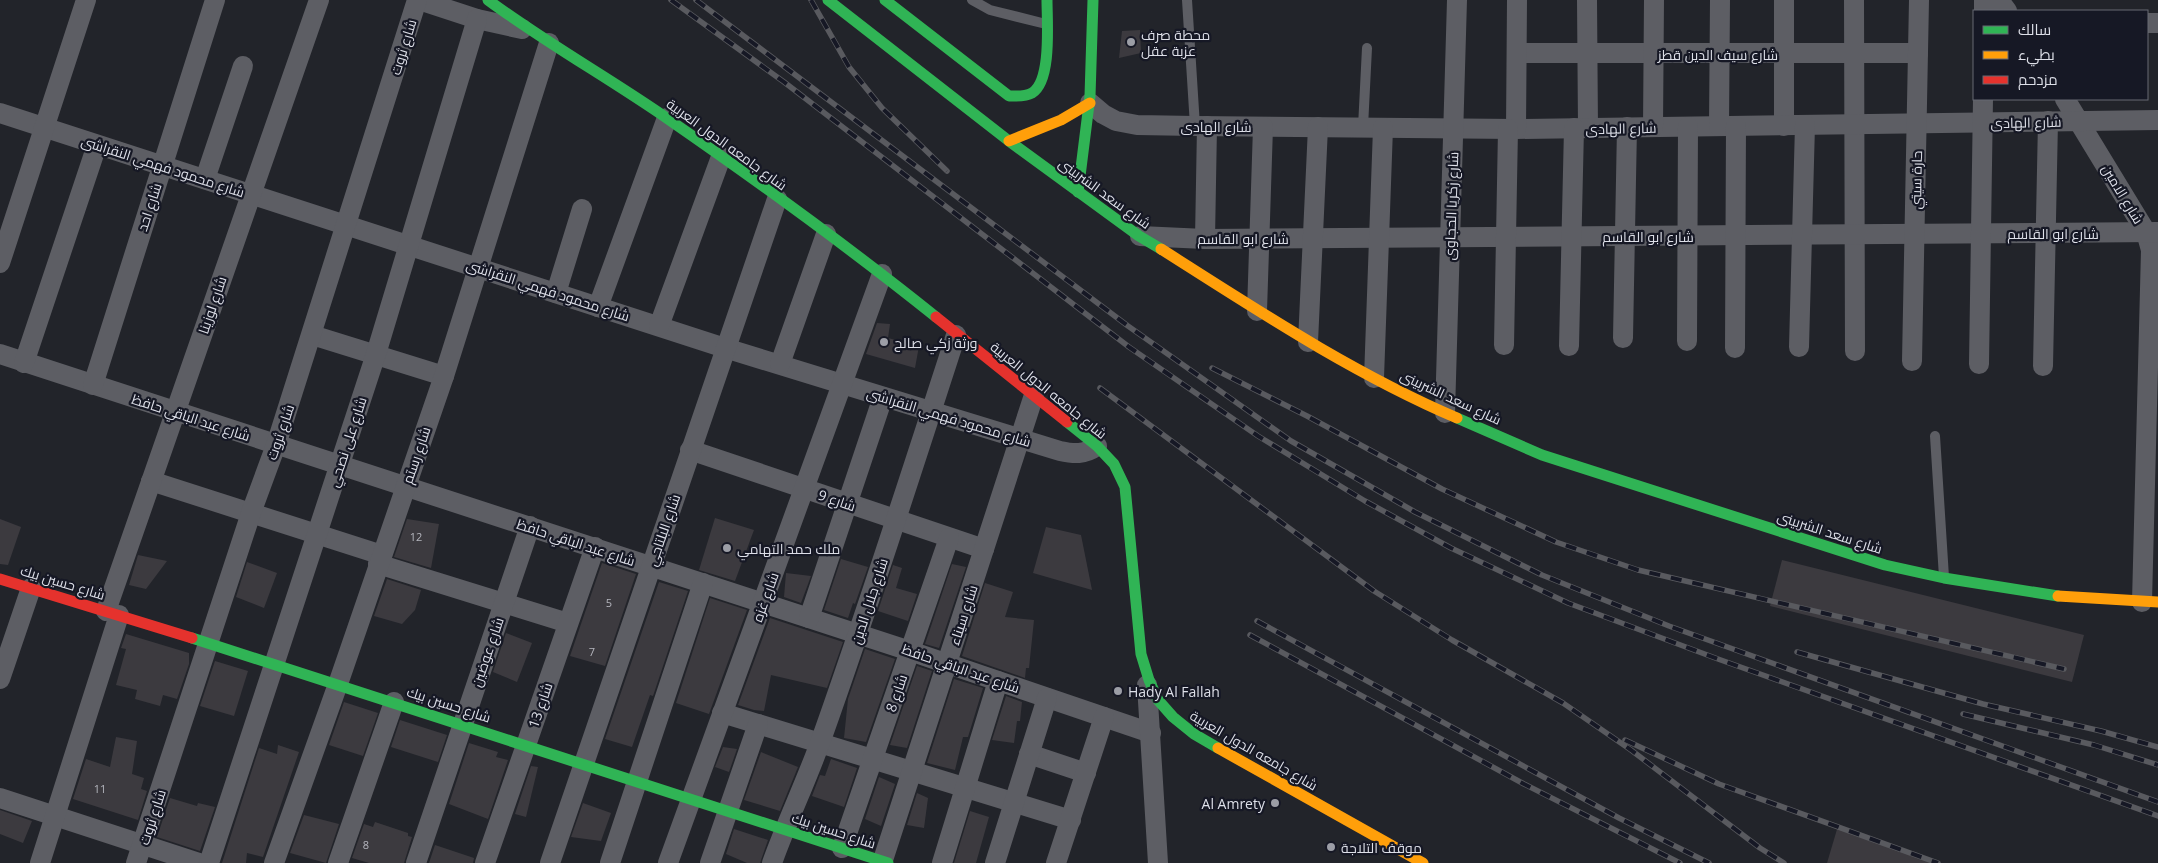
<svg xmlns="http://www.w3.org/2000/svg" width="2158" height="863" font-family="'Open Sans',Cairo,sans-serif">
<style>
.building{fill:#3c3a3f}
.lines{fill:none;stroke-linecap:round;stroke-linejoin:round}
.lane{stroke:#5d5e64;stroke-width:10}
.street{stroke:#5d5e64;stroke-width:20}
.fast{stroke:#30b455;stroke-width:11}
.slow{stroke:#ff9f0a;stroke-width:11}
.jam{stroke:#e5322d;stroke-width:11}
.rail-casing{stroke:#595a5f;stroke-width:5.5}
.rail{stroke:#161825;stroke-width:4;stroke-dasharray:11;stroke-linecap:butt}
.poi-dot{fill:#9c9ea6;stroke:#161825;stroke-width:2}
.labels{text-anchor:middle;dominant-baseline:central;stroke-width:4.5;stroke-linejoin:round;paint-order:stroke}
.number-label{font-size:11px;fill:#b5b6be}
.poi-label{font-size:14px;fill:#dddfe8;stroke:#161825;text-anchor:start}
.street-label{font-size:14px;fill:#dddfe8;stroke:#161825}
</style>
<rect width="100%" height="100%" fill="#22242a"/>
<!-- building -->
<g class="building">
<polygon points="1140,30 1141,53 1119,58 1122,31"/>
<polygon points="877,323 890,324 888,338 919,346 915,368 866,354"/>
<polygon points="715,518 754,530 735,581 699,570"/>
<polygon points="0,519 21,527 8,565 0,564"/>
<polygon points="407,519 439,524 431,568 394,557"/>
<polygon points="1046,527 1081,535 1092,590 1033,573"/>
<polygon points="138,555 167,561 146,589 129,585"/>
<polygon points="841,559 868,567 855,604 853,603 848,618 824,610"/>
<polygon points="1782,560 2084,635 2072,682 1770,606"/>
<polygon points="247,562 277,573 264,608 236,597"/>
<polygon points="602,563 636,574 605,666 570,656"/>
<polygon points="952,564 966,567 939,648 925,644"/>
<polygon points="893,565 902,568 896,588 917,594 908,621 878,611"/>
<polygon points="786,573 811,576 801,603 784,597"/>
<polygon points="387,579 421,590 415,610 402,624 374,616"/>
<polygon points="659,582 688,591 653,696 650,695 632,747 605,739"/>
<polygon points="985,583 1013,592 1005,617 1034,620 1029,668 1026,668 1025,678 962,656"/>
<polygon points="710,598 747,610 709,714 676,703"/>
<polygon points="770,618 843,642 827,688 771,675 764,711 754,710 738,705"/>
<polygon points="506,633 532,643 517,682 493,672"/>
<polygon points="126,634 189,653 189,664 177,699 163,695 160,706 135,699 137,690 116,685 126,649 121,648"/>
<polygon points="865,649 895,659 866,742 844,738 848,699"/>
<polygon points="215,661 248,671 234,716 200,706"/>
<polygon points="917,666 932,671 907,748 890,745"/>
<polygon points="954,679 983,688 968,737 963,737 955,770 927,763"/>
<polygon points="1006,696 1022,702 1020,721 1017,721 1014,743 992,740"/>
<polygon points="344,702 378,713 363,756 329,745"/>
<polygon points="400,720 447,735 438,762 391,747"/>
<polygon points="116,737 137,741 132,774 144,778 141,789 147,791 138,820 73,799 86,759 110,767"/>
<polygon points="469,743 498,752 496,757 508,760 488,819 449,804"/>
<polygon points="278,745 299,752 263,857 247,853 246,863 222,863 259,748 277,754"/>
<polygon points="723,747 737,749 729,772 715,767"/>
<polygon points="761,752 798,767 780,811 744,800"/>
<polygon points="831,759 857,768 844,807 812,796 820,775 825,776"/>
<polygon points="531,766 538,767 526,817 515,814"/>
<polygon points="879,777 895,784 881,826 865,819"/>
<polygon points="917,793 928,798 924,828 907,825"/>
<polygon points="170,798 197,806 198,803 215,807 200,851 157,837"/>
<polygon points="583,803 611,813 601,841 571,837"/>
<polygon points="0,810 32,821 23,843 0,834"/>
<polygon points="970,811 989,817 976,863 954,863"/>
<polygon points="304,815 339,824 326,863 290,853"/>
<polygon points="375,822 408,833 408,836 412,837 404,863 369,863 352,858 364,824 373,827"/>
<polygon points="1838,826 1933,860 1932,863 1827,863"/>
<polygon points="734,829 768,840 760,863 747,863 726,854"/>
<polygon points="435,845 474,858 473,863 429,863"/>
</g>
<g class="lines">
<!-- lane -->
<g class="lane">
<polyline points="972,0 990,10 1046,24"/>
<polyline points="1187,0 1195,126"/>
<polyline points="1363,127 1367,48"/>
<polyline points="1935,436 1944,577"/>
</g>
<!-- street -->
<g class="street">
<polyline points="419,0 477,19 522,29"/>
<polyline points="1587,0 1588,128"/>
<polyline points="1784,0 1784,126"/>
<polyline points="1854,0 1855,351"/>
<polyline points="1999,0 2007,11"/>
<polyline points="1984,11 1984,0"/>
<polyline points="2147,23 2158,23"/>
<polyline points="1517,53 1918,53"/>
<polyline points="2065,99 2146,232 2151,250 2142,602"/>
<polyline points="1090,103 1103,114 1116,121 1137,125 1195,126 1516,129 2158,120"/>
<path d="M 0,113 L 725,348 L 1060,451 C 1074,454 1084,455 1097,446"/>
<polyline points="1719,126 1720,0"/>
<polyline points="1653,127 1654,0"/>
<polyline points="1516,129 1517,0"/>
<polyline points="205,179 243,66"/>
<polyline points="1140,236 1205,239 2158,232"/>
<polyline points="1205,239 1207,126"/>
<polyline points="0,263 86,0"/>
<polyline points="556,293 582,209"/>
<polyline points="598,307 667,118"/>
<polyline points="1257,311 1263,127"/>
<polyline points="659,326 721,157"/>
<polyline points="312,335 444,376"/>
<polyline points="1623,338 1627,127"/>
<polyline points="1687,341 1688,127"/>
<polyline points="1308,342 1318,127"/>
<polyline points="1504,345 1508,129"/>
<polyline points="1569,346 1574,128"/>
<polyline points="1799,347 1805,125"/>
<polyline points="1735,348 1736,126"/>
<polyline points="0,354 910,651 1151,733"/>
<polyline points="1912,361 1919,0"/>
<polyline points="24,363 97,145"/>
<polyline points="780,364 826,234"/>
<polyline points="1979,364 1983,99"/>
<polyline points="2043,366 2048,121"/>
<polyline points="1374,378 1383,128"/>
<polyline points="93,385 215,0"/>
<polyline points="1445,413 1457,0"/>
<polyline points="690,450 984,549"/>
<polyline points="151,481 382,555"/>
<polyline points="378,564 568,623"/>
<polyline points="106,611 319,0"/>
<polyline points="809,618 883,397"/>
<polyline points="0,679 31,588"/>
<polyline points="1147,685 1158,863"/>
<polyline points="722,713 1071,820"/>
<polyline points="1029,754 1086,773"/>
<polyline points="0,798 199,863"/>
<polyline points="842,848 949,538"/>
<polyline points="40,863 119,615"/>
<polyline points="136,863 251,513 276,445 417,0"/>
<polyline points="209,863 376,354 477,19"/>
<polyline points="274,863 338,684 444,376 549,43"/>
<polyline points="338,863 394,702"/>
<polyline points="416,863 530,526"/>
<polyline points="485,863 595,547"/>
<polyline points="550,863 777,199"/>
<polyline points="610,863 703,583"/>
<polyline points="668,863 882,274"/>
<polyline points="710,863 758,724"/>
<path d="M 772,863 C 787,821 806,782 821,740 C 869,606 912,470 956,335"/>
<polyline points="882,863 1034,395"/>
<polyline points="942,863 998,681"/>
<polyline points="995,863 1047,698"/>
<polyline points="1056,863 1104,717"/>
</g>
<!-- fast -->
<g class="fast">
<path d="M 488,0 C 546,43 609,78 668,119 C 759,182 850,248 936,317"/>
<polyline points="828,0 1009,141 1139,236 1161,249"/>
<path d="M 885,0 L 1009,96 C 1017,96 1025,97 1032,93 C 1052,81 1047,22 1047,0"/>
<polyline points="1078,192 1090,96 1093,0"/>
<polyline points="1457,418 1542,455 1885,565 1944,578 2058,596"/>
<polyline points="1067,422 1097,446 1114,464 1125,487 1141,654 1149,680 1158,700 1173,717 1194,734 1218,748"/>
<polyline points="192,638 888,863"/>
</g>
<!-- slow -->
<g class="slow">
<polyline points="1009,141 1061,120 1090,103"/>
<path d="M 1161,249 C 1257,310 1352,373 1457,418"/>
<polyline points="2058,596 2158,602"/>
<polyline points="1218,748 1423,863"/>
</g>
<!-- jam -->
<g class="jam">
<polyline points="936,317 1067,422"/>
<polyline points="0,579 192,638"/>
</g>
<defs>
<g id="rail">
<polyline points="671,0 784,82 1129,347 1258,436 1365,501 1451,548 1568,603 1718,659 2158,816"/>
<polyline points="696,0 1128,326 1291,441 1415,512 1542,575 1669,626 2158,802"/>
<polyline points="811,0 849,67 882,108 947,171"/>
<polyline points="1212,368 1307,416 1442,489 1556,542 1638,570 2064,669"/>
<polyline points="1100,388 1374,591 1452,640 1563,703 1631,750 1760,848 1784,863"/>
<polyline points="1257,621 1619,818 1709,863"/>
<polyline points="1250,635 1524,784 1680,863"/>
<polyline points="1797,652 1983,704 2101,731 2158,747"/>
<polyline points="1963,714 2094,745 2158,765"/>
<polyline points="1625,740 1719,784 1938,863"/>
</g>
</defs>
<!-- rail casing -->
<use href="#rail" class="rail-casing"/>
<!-- rail -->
<use href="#rail" class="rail"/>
</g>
<!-- markers -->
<g class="poi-dot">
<circle cx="1131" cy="42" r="5"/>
<circle cx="884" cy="342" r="5"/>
<circle cx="727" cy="548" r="5"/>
<circle cx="1118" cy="691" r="5"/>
<circle cx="1275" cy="803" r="5"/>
<circle cx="1331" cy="847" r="5"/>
</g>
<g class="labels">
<!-- number labels -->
<g class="number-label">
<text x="416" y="536">12</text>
<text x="609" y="602">5</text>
<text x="592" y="651">7</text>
<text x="100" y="788">11</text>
<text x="366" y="844">8</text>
</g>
<!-- poi labels -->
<g class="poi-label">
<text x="1141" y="34">محطة صرف<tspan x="1141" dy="16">عزبة عقل</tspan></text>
<text x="894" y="342">ورثة زكي صالح</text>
<text x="737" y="548">ملك حمد التهامي</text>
<text x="1128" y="691">Hady Al Fallah</text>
<text x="1265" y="803" text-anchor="end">Al Amrety</text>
<text x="1341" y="847">موقف التلاجة</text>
</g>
<!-- street labels -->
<g class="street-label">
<text transform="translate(403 47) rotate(-73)">شارع ثروت</text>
<text x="1718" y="54">شارع سيف الدين قطز</text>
<text transform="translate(2026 122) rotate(-1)">شارع الهادى</text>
<text x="1216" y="126">شارع الهادى</text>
<text transform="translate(1621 128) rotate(-1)">شارع الهادى</text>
<text transform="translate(727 144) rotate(36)">شارع جامعه الدول العربية</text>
<text transform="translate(163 166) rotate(18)">شارع محمود فهمي النقراشى</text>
<text transform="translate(1916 180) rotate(-89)">حارة سيتي</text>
<text transform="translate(1105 193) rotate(36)">شارع سعد الشربينى</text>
<text transform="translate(2123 194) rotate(59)">شارع الامين</text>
<text transform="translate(1451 206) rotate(-88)">شارع زكريا الحجاوى</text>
<text transform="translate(149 207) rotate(-72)">شارع احد</text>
<text x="2053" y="233">شارع ابو القاسم</text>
<text x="1648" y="236">شارع ابو القاسم</text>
<text x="1243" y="238">شارع ابو القاسم</text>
<text transform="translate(548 290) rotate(18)">شارع محمود فهمي النقراشى</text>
<text transform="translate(212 305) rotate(-71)">شارع لوزينا</text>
<text transform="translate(1049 390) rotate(39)">شارع جامعه الدول العربية</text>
<text transform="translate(1451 397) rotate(25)">شارع سعد الشربينى</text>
<text transform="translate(191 417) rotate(18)">شارع عبد الباقي حافظ</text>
<text transform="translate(949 417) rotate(17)">شارع محمود فهمي النقراشى</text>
<text transform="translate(280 432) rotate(-71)">شارع ثروت</text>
<text transform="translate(347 442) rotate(-72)">شارع على نصحي</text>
<text transform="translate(416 455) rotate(-71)">شارع رستم</text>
<text transform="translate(837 500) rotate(19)">شارع 9</text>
<text transform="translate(663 530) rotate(-71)">شارع البلتاجي</text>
<text transform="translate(1830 532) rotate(18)">شارع سعد الشربينى</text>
<text transform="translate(576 542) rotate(18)">شارع عبد الباقي حافظ</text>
<text transform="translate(63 582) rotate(17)">شارع حسين بيك</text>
<text transform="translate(765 597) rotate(-70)">شارع غزه</text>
<text transform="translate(869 601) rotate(-72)">شارع جلال الدين</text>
<text transform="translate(963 615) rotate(-72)">شارع سيناء</text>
<text transform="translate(487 652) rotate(-71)">شارع عوضين</text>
<text transform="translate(961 668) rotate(19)">شارع عبد الباقي حافظ</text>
<text transform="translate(896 693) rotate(-71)">شارع 8</text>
<text transform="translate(449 704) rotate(18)">شارع حسين بيك</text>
<text transform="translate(540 705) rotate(-71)">شارع 13</text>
<text transform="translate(1254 750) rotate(30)">شارع جامعه الدول العربية</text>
<text transform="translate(152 817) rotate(-72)">شارع ثروت</text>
<text transform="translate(834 830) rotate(18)">شارع حسين بيك</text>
</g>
</g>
<!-- legend -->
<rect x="1973" y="10" width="175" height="90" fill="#161825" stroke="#666873"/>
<rect x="1983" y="26" width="25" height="8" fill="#30b455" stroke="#666873"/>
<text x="2018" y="35" font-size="15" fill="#dddfe8">سالك</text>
<rect x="1983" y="51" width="25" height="8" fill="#ff9f0a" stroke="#666873"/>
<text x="2018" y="60" font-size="15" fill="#dddfe8">بطيء</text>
<rect x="1983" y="76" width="25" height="8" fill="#e5322d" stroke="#666873"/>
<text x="2018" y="85" font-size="15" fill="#dddfe8">مزدحم</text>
</svg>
